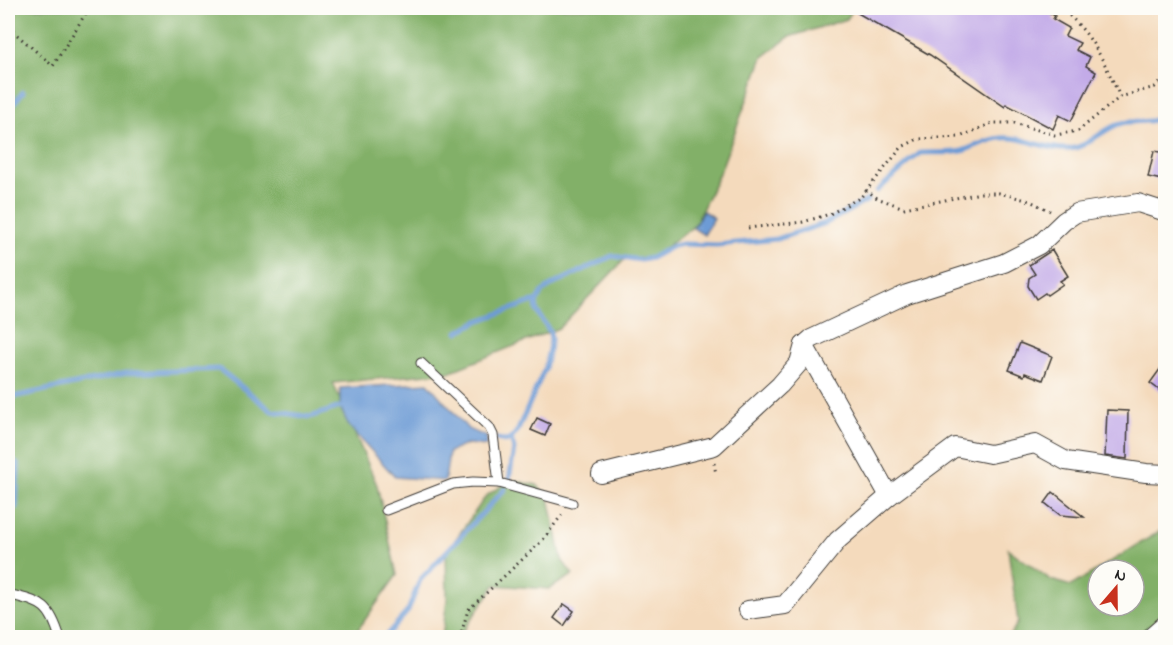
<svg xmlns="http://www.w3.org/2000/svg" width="1173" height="645" font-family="'Indie Flower',sans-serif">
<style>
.forest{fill:#82b068;stroke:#4f6642;stroke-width:1.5;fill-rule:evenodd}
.water{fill:#6d9bd5;stroke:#445c78;stroke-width:1.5}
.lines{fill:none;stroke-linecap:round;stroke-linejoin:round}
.stream{stroke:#6d9bd5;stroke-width:5}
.building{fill:#c3abe8}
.lane-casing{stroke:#3c3834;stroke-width:11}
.street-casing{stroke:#3c3834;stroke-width:20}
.path{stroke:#3c3834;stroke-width:3;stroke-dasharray:1.5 4.5;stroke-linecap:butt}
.lane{stroke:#fff;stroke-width:9}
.street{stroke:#fff;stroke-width:18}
</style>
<rect width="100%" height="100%" fill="#fdfcf7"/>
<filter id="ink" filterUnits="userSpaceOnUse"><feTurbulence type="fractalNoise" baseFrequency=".0167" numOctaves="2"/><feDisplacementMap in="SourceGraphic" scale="12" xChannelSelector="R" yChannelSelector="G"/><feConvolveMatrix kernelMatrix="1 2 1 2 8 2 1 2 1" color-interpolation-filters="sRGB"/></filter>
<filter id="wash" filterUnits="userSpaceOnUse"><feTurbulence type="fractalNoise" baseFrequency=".008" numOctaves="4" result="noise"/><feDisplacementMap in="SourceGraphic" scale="24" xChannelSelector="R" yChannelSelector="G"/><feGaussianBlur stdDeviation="1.35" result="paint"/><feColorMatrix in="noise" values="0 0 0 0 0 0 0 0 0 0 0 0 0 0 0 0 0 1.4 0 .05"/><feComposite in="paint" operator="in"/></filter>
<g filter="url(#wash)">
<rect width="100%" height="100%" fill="#f4dabc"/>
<!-- forest -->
<g class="forest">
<polygon points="8,8 854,8 847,19 789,37 763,57 721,169 695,225 653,257 625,259 559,328 449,372 333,383 377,485 397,575 352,638 8,637"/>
<polygon points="510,480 537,485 549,498 562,560 573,575 549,589 495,585 463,631 460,637 442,638 447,599 446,553 486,496"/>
<path d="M 1165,528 L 1165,605 L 1147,637 L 1004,638 L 1011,634 L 1018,622 L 1008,549 L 1051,580 L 1071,586 ZM 1098,570 L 1134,570 L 1134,606 L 1098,606 Z"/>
</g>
<!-- water -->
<g class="water">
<polygon points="703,211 714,218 704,235 693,228"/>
<polygon points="428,383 468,429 487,437 486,446 468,444 449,452 445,481 395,477 349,426 340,407 340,388"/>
</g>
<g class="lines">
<!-- stream -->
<g class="stream">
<polyline points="8,110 23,92"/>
<path d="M 877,191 L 920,153 C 934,152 949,154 962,151 C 975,147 988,139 1001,138 C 1022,135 1046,151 1069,149 C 1089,147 1103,128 1122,123 C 1140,119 1151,126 1166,113"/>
<polyline points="458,332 478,321 537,300"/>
<polyline points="8,398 127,373 219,369 272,411 310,417 340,407"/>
<polyline points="497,439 506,441 511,439 518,430 545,368 551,340 550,332 537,311 536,303 542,292 554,284 612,256 641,260 651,258 673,246 682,244 717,245 777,239 826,223 868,200"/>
<polyline points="8,455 18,465 16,507 8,508"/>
<polyline points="509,480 514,449 511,439"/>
<polyline points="384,638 408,611 420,580 505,489"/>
</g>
</g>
<g id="blocks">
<!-- building -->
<g class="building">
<polygon points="849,8 1042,8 1055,16 1053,19 1069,28 1065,36 1080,43 1076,50 1090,57 1086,66 1096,72 1071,121 1059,115 1053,129 1006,104 1005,107 930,55"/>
<polygon points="1154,151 1166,153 1166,173 1164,173 1162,180 1148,177"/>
<polygon points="1052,250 1068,276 1060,281 1063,284 1047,295 1045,293 1036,299 1028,286 1029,278 1035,274 1029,265"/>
<polygon points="1020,343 1052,356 1043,380 1025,373 1024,376 1009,370"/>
<polygon points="1166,361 1166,395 1150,383"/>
<polygon points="1107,410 1128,411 1127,459 1105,456"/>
<polygon points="537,418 550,424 545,436 531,430"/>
<polygon points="1053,492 1084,517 1060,515 1045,503"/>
<polygon points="564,604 574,611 564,626 554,618"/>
</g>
</g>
</g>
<g filter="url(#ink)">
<use href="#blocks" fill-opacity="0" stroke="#3c3834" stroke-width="1.5"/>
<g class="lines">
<defs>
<g id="lane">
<polyline points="421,363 489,427 493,435 499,483 572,503"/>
<polyline points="386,510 453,484 473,482 499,483"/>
<path d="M 8,594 C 41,603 49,602 60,638"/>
</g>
<g id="street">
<polyline points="804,345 889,496"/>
<polyline points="601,474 714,446 780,385 799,363 804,345 811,339 907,294 1004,263 1039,245 1064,221 1076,213 1138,203 1166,212"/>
<polyline points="748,610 785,605 838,540 889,496 955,447 990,454 1035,444 1066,461 1146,473 1166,474"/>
<polyline points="1150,638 1166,624"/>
</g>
</defs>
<!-- lane casing -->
<use href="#lane" class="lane-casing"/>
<!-- street casing -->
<use href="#street" class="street-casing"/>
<!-- path -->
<g class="path">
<path d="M 1060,8 C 1090,30 1105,63 1120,97"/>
<polyline points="8,27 53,66 89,8"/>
<polyline points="866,190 877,198 904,208 981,193 999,193 1030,201 1050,211"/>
<polyline points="748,228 803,222 830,214 861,197 902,147 918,139 960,137 992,123 1014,123 1055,135 1078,131 1120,97 1155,87 1166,78"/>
<polyline points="714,463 716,474"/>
<polyline points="460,638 468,610 542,541 564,512"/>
</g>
<!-- lane -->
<use href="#lane" class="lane"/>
<!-- street -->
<use href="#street" class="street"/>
</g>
</g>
<!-- margin -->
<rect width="1173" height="645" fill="none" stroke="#fdfcf7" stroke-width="30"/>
<!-- north arrow -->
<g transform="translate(1116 588) rotate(20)"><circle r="28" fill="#fdfcf7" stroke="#a3a29f" stroke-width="1.5"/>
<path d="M0-4.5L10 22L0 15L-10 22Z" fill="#c8321e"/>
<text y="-9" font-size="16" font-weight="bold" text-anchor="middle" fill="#1c1c1c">N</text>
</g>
</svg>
